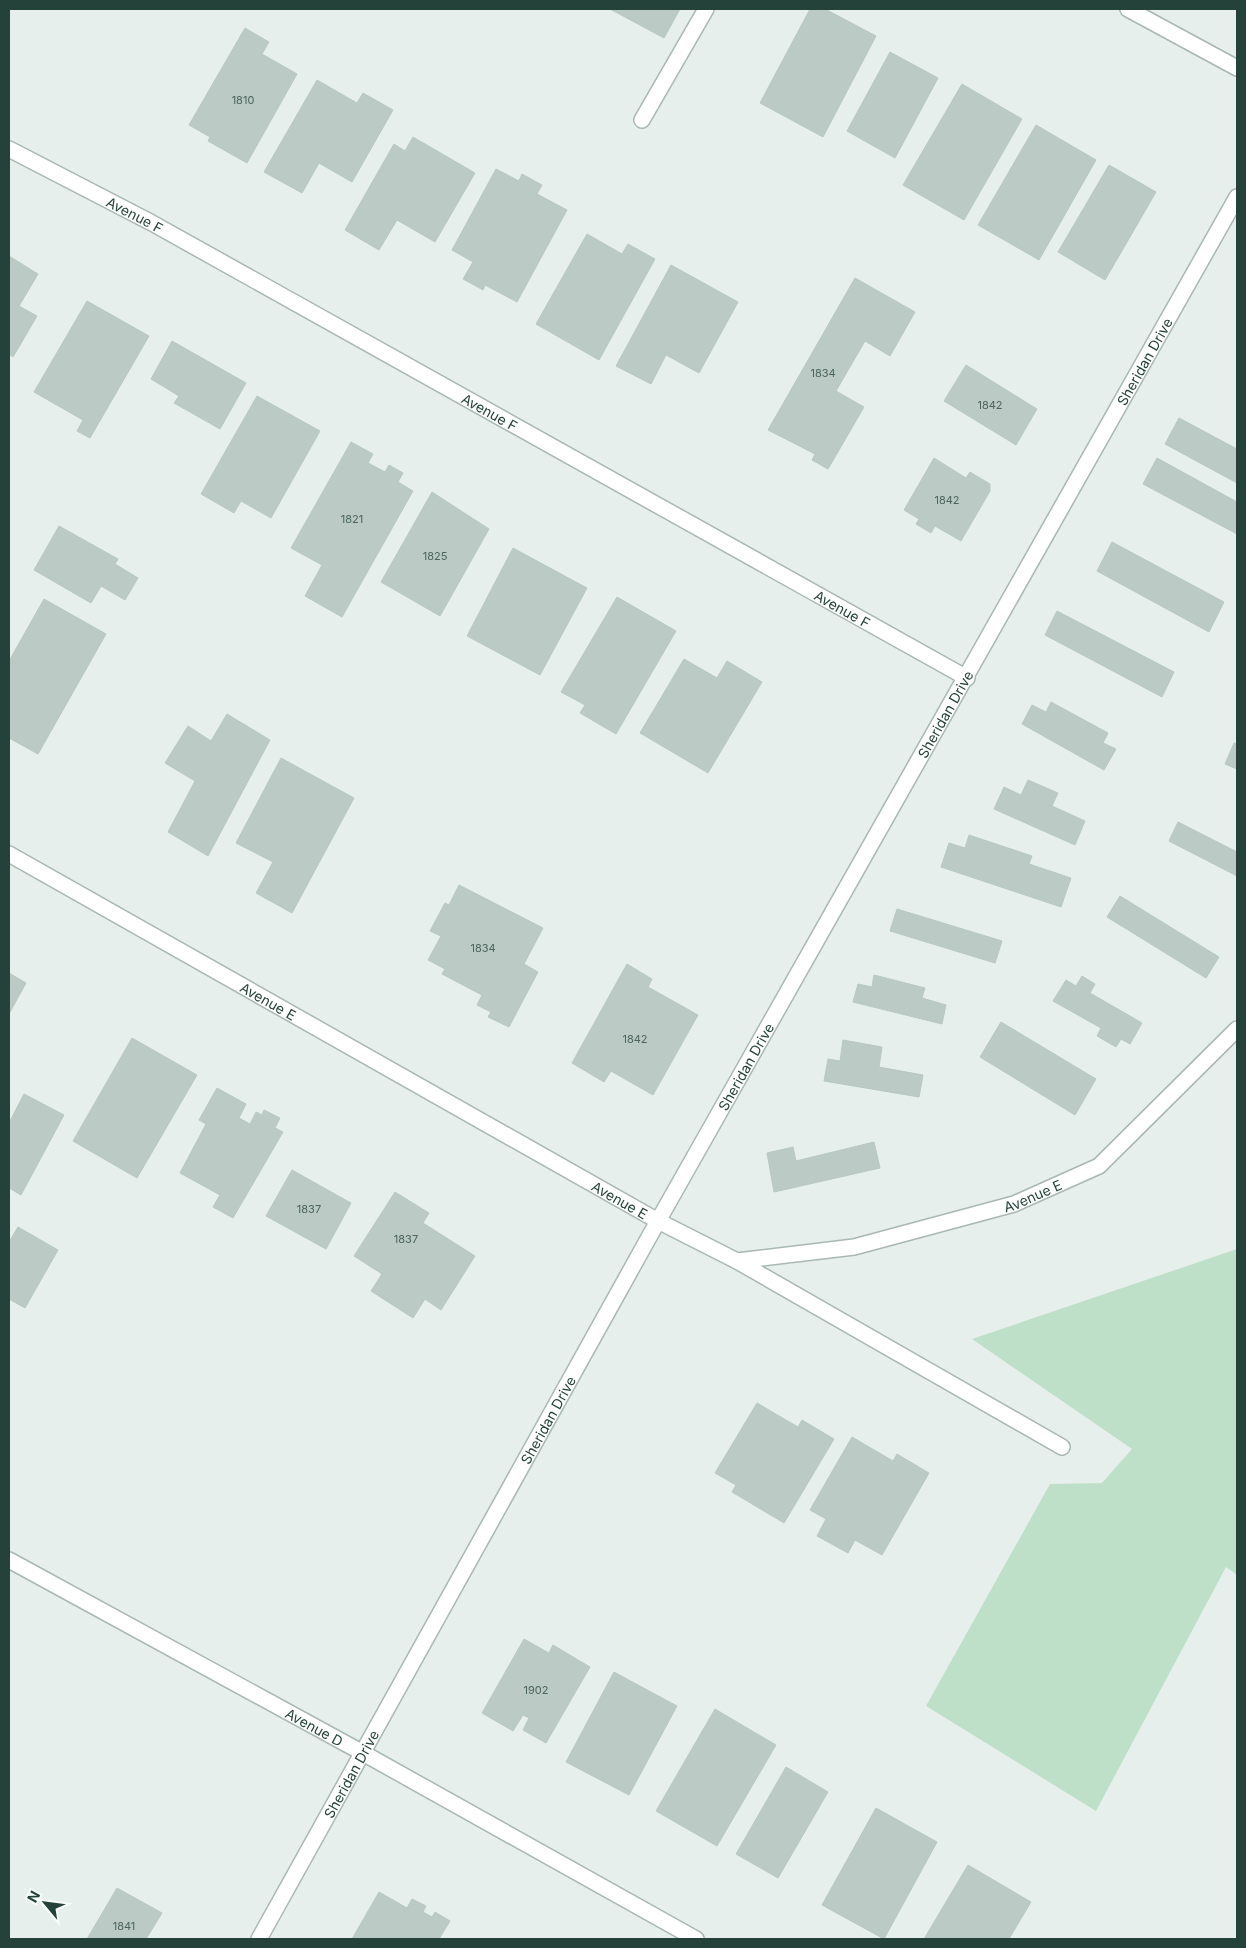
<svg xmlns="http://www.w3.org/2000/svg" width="1246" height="1948" font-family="Inter,sans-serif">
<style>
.green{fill:#bfe0c8}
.building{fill:#bbcac4;stroke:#b8c9c2}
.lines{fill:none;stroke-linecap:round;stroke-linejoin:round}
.minor-casing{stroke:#a8b8b2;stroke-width:18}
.minor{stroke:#fff;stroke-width:15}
.labels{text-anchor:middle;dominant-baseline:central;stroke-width:4;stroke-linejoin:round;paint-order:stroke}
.number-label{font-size:11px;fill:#4a645c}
.street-label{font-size:14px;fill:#24423a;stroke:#f7fbf9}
</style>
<rect width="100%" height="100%" fill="#e6efeb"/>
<!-- green -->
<polygon class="green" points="1237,1249 1237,1575 1226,1567 1096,1811 926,1706 1050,1484 1102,1483 1132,1449 972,1339"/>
<!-- building -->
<g class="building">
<polygon points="610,9 680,9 664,38"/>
<polygon points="810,9 825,9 876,36 823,137 760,103"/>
<polygon points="245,28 269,42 262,54 297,74 247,163 208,141 210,137 189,125"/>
<polygon points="890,52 938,78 895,158 847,131"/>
<polygon points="317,80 357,103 363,93 393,110 352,182 319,163 302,193 264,172"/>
<polygon points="962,84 1022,119 964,220 903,185"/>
<polygon points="1036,125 1096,160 1039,260 978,225"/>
<polygon points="413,137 475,173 435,242 397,220 379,250 345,230 394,144 405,151"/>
<polygon points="1109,165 1156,192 1105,280 1058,252"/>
<polygon points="496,169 519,181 522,174 542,185 537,194 567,210 517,302 485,285 483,290 463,279 473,262 452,250"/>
<polygon points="587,234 622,254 628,244 655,259 599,360 536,324"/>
<polygon points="9,256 38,274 19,306 37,316 13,357 9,354"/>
<polygon points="671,265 738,302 699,373 666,355 651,384 616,366"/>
<polygon points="855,278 915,312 890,356 865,341 836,391 864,407 828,469 812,460 815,454 768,430"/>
<polygon points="87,301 149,336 90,438 77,431 83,420 34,392"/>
<polygon points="172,341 246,383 220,429 174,403 179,396 151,379"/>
<polygon points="966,365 1037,409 1016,445 944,401"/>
<polygon points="257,396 320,431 271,518 241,501 234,513 201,494"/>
<polygon points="1179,418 1237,449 1237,483 1165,444"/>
<polygon points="351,442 373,454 368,463 385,472 389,465 403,473 398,482 413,491 342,617 305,596 322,565 291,548"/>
<polygon points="934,458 966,478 970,472 990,484 990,491 961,541 935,526 931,533 916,524 919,519 904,510"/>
<polygon points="1157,458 1237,502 1237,534 1143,484"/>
<polygon points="432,492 489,529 440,616 381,582"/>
<polygon points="59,526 118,559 115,564 138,578 125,600 101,586 91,603 34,570"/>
<polygon points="1112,542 1224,602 1209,632 1097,571"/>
<polygon points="513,548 587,588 540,675 467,636"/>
<polygon points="617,597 676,631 616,734 580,713 585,705 561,692"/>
<polygon points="44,599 106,634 38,754 9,738 9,661"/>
<polygon points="1057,611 1174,672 1162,697 1045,635"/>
<polygon points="684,659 717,678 727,661 762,682 708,773 640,733"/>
<polygon points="1051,702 1108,733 1103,743 1116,749 1104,770 1022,724 1032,705 1046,712"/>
<polygon points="227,714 270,740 208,856 168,832 195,781 165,763 188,726 211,741"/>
<polygon points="1234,743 1237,744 1237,769 1225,764"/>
<polygon points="281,758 354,798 292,913 256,893 273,862 236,843"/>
<polygon points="1028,780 1058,793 1052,806 1085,821 1075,845 994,809 1004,787 1021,795"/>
<polygon points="1178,822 1237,852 1237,876 1169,841"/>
<polygon points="969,835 1032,856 1029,864 1071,878 1061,907 941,867 949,843 965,848"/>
<polygon points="459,885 543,928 524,964 538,972 509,1027 488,1017 491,1012 477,1005 482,995 442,974 445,969 428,960 441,936 430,931 445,903 449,905"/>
<polygon points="1120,896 1219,957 1206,978 1107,917"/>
<polygon points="897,909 1002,941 995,963 890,931"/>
<polygon points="627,964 652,979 648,987 698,1015 653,1095 611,1071 604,1082 572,1063"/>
<polygon points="9,973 26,983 9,1014"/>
<polygon points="874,975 925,988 922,998 946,1005 942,1024 853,1002 858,984 872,987"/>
<polygon points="1082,976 1095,984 1090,993 1142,1023 1130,1044 1121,1039 1116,1047 1097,1036 1101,1028 1053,1001 1066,980 1076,986"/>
<polygon points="1001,1022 1096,1079 1075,1115 980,1057"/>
<polygon points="132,1038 197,1075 137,1178 73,1141"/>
<polygon points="843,1040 882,1047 879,1067 923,1075 919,1097 824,1081 828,1059 840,1061"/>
<polygon points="217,1088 246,1104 239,1118 250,1124 256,1112 262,1115 264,1110 280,1118 275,1128 283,1132 233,1218 213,1207 220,1195 180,1173 206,1124 199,1120"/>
<polygon points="24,1094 64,1115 21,1195 9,1188 9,1123"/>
<polygon points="874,1142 880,1168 774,1192 767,1153 793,1147 796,1161"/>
<polygon points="292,1170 351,1203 326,1249 266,1216"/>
<polygon points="395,1192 429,1213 423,1223 475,1256 441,1310 425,1299 413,1318 371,1291 382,1274 354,1256"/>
<polygon points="18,1227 58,1250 25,1308 9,1299 9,1242"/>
<polygon points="757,1403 798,1427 802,1420 834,1439 784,1523 732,1492 736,1485 715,1473"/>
<polygon points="852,1437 893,1461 897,1454 929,1473 882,1555 855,1540 848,1553 817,1536 826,1519 810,1510"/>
<polygon points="524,1639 549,1653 553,1645 590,1667 546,1743 523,1730 529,1718 523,1715 513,1731 482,1713"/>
<polygon points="614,1672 677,1706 629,1795 566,1762"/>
<polygon points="715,1709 776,1745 717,1846 656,1811"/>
<polygon points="786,1767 828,1792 778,1878 736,1854"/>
<polygon points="876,1808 937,1842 884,1939 822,1905"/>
<polygon points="968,1865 1031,1902 1009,1939 924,1939"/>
<polygon points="117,1888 162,1913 146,1939 87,1939"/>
<polygon points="379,1892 407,1908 412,1899 426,1906 423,1912 432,1917 435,1912 450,1921 439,1939 352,1939"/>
</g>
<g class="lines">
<defs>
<g id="minor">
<polyline points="1128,9 1237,68"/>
<polyline points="642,120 706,9"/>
<path id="s1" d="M 9,149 L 152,223 L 967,678"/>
<path id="s2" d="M 9,854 L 658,1221 L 737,1261 L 854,1247 L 1014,1204 L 1099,1166 L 1237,1029"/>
<polyline points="737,1261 1062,1447"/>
<path id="s3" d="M 9,1560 L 363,1753 L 696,1939"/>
<path id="s4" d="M 259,1939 L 658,1221 L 1237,197"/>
</g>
</defs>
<!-- minor casing -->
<use href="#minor" class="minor-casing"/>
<!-- minor -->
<use href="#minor" class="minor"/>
</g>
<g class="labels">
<!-- number labels -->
<g class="number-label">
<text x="243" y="100">1810</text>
<text x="823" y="373">1834</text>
<text x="990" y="405">1842</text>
<text x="947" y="500">1842</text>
<text x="352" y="519">1821</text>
<text x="435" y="556">1825</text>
<text x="483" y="948">1834</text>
<text x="635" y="1039">1842</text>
<text x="309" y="1209">1837</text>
<text x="406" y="1239">1837</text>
<text x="536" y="1690">1902</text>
<text x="124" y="1926">1841</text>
</g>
<!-- street labels -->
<g class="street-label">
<text stroke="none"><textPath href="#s1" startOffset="142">Avenue F</textPath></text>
<text stroke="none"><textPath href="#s4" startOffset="1809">Sheridan Drive</textPath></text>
<text stroke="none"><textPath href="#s1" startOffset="548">Avenue F</textPath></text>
<text stroke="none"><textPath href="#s1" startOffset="952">Avenue F</textPath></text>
<text stroke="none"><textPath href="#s4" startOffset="1404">Sheridan Drive</textPath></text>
<text stroke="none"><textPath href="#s2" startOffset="298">Avenue E</textPath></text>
<text stroke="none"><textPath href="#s4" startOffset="999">Sheridan Drive</textPath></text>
<text stroke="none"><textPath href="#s2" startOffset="1138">Avenue E</textPath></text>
<text stroke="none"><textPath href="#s2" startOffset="702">Avenue E</textPath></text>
<text stroke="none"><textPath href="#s4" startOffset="594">Sheridan Drive</textPath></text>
<text stroke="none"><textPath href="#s3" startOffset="348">Avenue D</textPath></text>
<text stroke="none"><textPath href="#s4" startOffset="189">Sheridan Drive</textPath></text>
</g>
</g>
<!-- border -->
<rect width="1246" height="1948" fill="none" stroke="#24423a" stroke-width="20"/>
<!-- north arrow -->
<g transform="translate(45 1903) rotate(299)" stroke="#f7fbf9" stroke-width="4" paint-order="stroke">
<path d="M0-4L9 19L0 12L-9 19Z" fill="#24423a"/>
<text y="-8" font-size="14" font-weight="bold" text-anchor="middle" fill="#24423a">N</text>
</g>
</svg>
